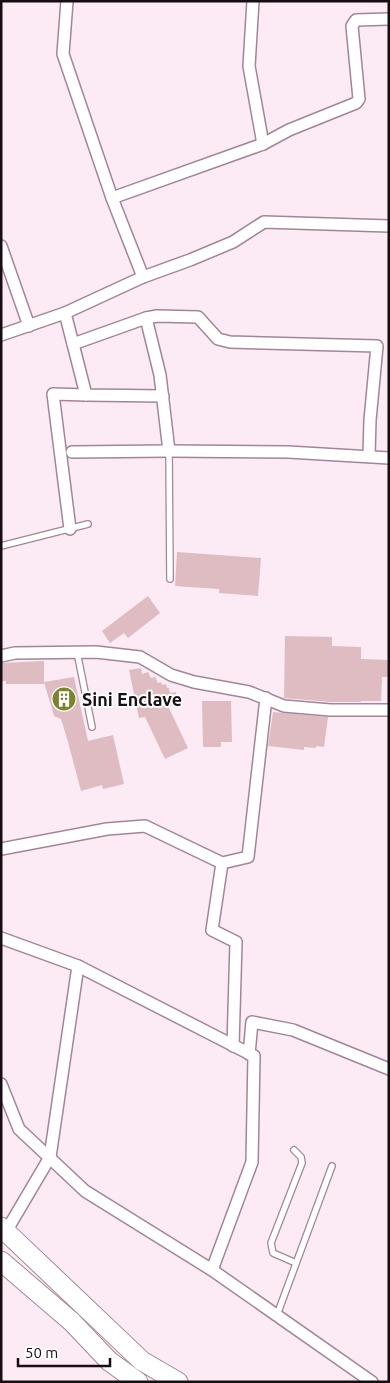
<svg xmlns="http://www.w3.org/2000/svg" width="390" height="1383" font-family="Ubuntu,sans-serif">
<style>
.building{fill:#dfbcc1}
.lines{fill:none;stroke-linecap:round;stroke-linejoin:round}
.service-casing{stroke:#a28697;stroke-width:8}
.minor-casing{stroke:#a28697;stroke-width:14}
.trunk-casing{stroke:#a28697;stroke-width:21}
.service{stroke:#fff;stroke-width:5.5}
.minor{stroke:#fff;stroke-width:11}
.trunk{stroke:#fff;stroke-width:19}
.labels{text-anchor:middle;dominant-baseline:central;stroke-width:4;stroke-linejoin:round;paint-order:stroke}
.poi-label{font-size:18px;font-weight:bold;fill:#170d13;stroke:#fdfdfd;text-anchor:start}
</style>
<rect width="100%" height="100%" fill="#fceaf5"/>
<!-- building -->
<g class="building">
<polygon points="177,552 261,558 258,596 219,593 219,589 175,586"/>
<polygon points="148,596 160,613 128,638 124,633 110,643 102,631"/>
<polygon points="285,636 332,637 332,646 361,647 361,659 389,660 389,677 382,677 381,701 361,701 361,702 330,702 284,698"/>
<polygon points="44,661 44,684 6,684 6,681 1,681 1,663"/>
<polygon points="141,668 142,674 148,672 151,678 155,677 158,683 161,682 162,685 166,684 167,688 169,688 170,693 176,692 178,702 174,703 174,705 168,706 188,748 165,759 145,717 139,718 129,670"/>
<polygon points="74,677 88,741 113,735 124,784 103,789 102,785 81,791 68,742 61,719 54,716 44,682"/>
<polygon points="202,701 231,701 232,742 221,742 221,747 203,747"/>
<polygon points="273,712 328,717 324,747 316,746 316,748 304,747 304,750 268,746"/>
</g>
<g class="lines">
<defs>
<g id="service">
<polyline points="169,451 170,579"/>
<polyline points="1,546 88,524"/>
<polyline points="77,652 92,727"/>
<polyline points="294,1150 301,1157 302,1163 271,1243 273,1253 296,1263"/>
<polyline points="277,1315 332,1166"/>
</g>
<g id="minor">
<polyline points="67,1 63,54 112,198"/>
<polyline points="253,1 249,66 263,144"/>
<polyline points="1,246 29,326"/>
<polyline points="143,277 112,198 263,144 289,130 356,103 359,99 352,26 356,20 389,19"/>
<polyline points="65,313 73,344 146,318"/>
<polyline points="1,335 65,313 143,277 190,260 233,242 264,222 389,226"/>
<polyline points="73,344 86,395 163,396"/>
<polyline points="169,451 160,375 146,318 157,316 198,317 218,339 230,342 377,346 370,420 369,455"/>
<polyline points="72,452 169,451 288,452 389,458"/>
<polyline points="70,529 53,394 86,395"/>
<polyline points="1,656 15,653 96,652 140,657 171,675 194,682 249,692 284,706 330,710 389,710"/>
<polyline points="1,849 107,829 145,826 222,863 248,857 266,698"/>
<polyline points="222,863 212,930 236,942 233,1046"/>
<polyline points="1,938 78,966 254,1056 252,1162 212,1270"/>
<polyline points="249,1054 252,1022 293,1030 389,1069"/>
<polyline points="1,1084 19,1129 85,1191 212,1270 372,1382"/>
<polyline points="4,1235 50,1157 78,966"/>
</g>
<g id="trunk">
<polyline points="1,1227 142,1361 178,1382"/>
<polyline points="1,1261 72,1322 109,1361 138,1382"/>
</g>
</defs>
<!-- service casing -->
<use href="#service" class="service-casing"/>
<!-- minor casing -->
<use href="#minor" class="minor-casing"/>
<!-- trunk casing -->
<use href="#trunk" class="trunk-casing"/>
<!-- service -->
<use href="#service" class="service"/>
<!-- minor -->
<use href="#minor" class="minor"/>
<!-- trunk -->
<use href="#trunk" class="trunk"/>
</g>
<!-- icons -->
<defs>
<symbol id="building-disc" viewBox="-11 -11 22 22"><circle r="9.5" fill="#7b832f" stroke="#fdfdfd"/><path d="M-4-6H4V6H1V3H-1V6H-4ZM-2.5-4.3h1.7v1.8h-1.7ZM.8-4.3h1.7v1.8H.8ZM-2.5-1h1.7V.8h-1.7ZM.8-1h1.7V.8H.8Z" fill="#fff"/></symbol>
</defs>
<g fill-rule="evenodd">
<use href="#building-disc" x="50" y="685" width="28" height="28"/>
</g>
<g class="labels">
<!-- poi labels -->
<g class="poi-label">
<text x="82" y="699">Sini Enclave</text>
</g>
</g>
<!-- border -->
<rect width="390" height="1383" fill="none" stroke="#170d13" stroke-width="5"/>
<!-- scale -->
<path d="M18 1358v8h92v-8" fill="none" stroke="#170d13" stroke-width="2.5"/>
<text x="25" y="1358" font-size="15" fill="#170d13" stroke="#fdfdfd" stroke-width="4" paint-order="stroke">50 m</text>
</svg>
